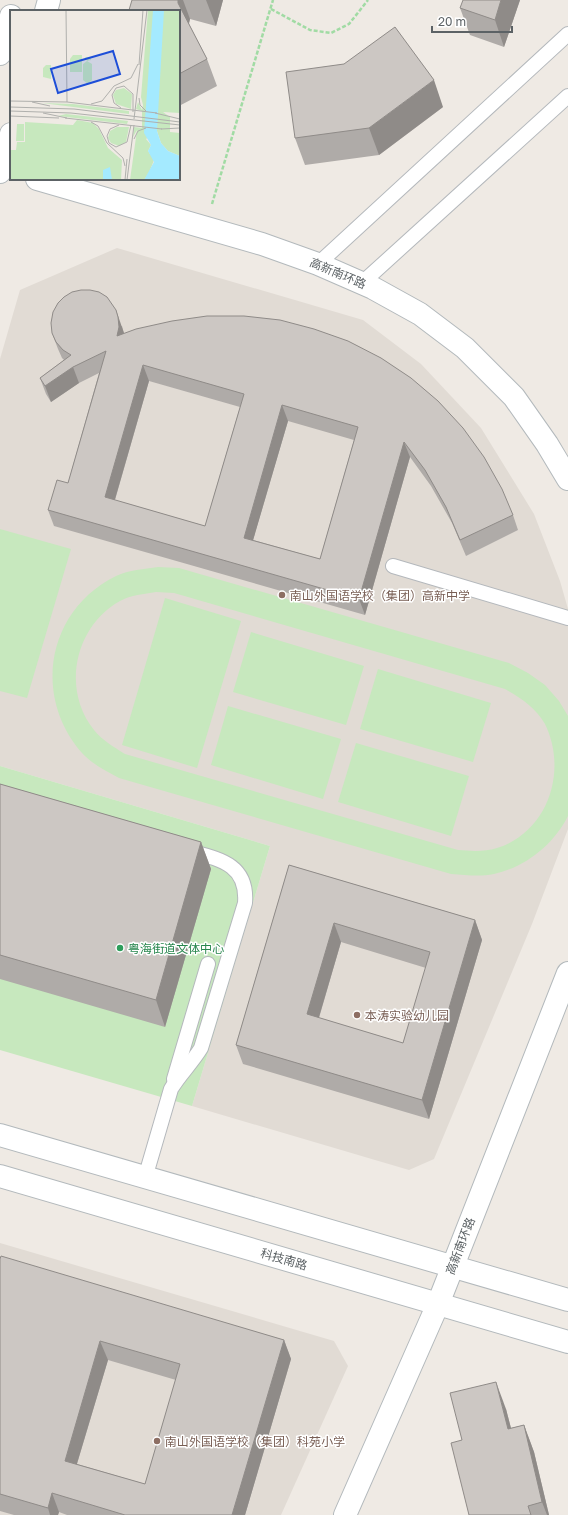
<svg xmlns="http://www.w3.org/2000/svg" width="568" height="1515" font-family="'Golos Text','Noto Sans SC',sans-serif">
<style>
.education{fill:#e1dbd4}
.green{fill:#c7e8be;fill-rule:evenodd}
.lines{fill:none;stroke-linecap:round;stroke-linejoin:round}
.lane-casing{stroke:#b4b8bc;stroke-width:16}
.secondary-casing{stroke:#b3b9bc;stroke-width:24}
.path{stroke:#a1dba4;stroke-width:2.5;stroke-dasharray:4 2;stroke-linecap:butt}
.lane{stroke:#fff;stroke-width:14}
.secondary{stroke:#fff;stroke-width:22}
.wall{fill:#afaba8;fill-rule:evenodd}
.shaded-wall{fill:#8f8b88}
.building{fill:#ccc7c3;stroke:#8f8b88;fill-rule:evenodd}
.education-dot{fill:#8d6e63;stroke:#fff;stroke-width:1.5}
.leisure-dot{fill:#2e9e5b;stroke:#fff;stroke-width:1.5}
.labels{text-anchor:middle;dominant-baseline:central;stroke-width:3;stroke-linejoin:round;paint-order:stroke}
.street-label{font-size:12px;fill:#5c6265;stroke:#fff}
.education-label{font-size:12px;fill:#785e54;stroke:#fff;text-anchor:start}
.leisure-label{font-size:12px;fill:#27864d;stroke:#fff;text-anchor:start}
.inset-road{fill:none;stroke:#b0b0ad;stroke-width:1}
.view{fill:#1d4ed8;fill-opacity:0.15;stroke:#1d4ed8;stroke-width:2}
.inset-edge{fill:none;stroke:#5c6265;stroke-width:2}
</style>
<rect width="100%" height="100%" fill="#efeae4"/>
<!-- education -->
<g class="education">
<polygon points="117,248 363,320 421,364 481,428 534,514 560,581 568,609 568,829 532,924 434,1159 409,1170 192,1106 270,846 0,766 0,359 20,290"/>
<polygon points="0,1243 334,1341 348,1366 281,1515 0,1515"/>
</g>
<!-- green -->
<g class="green">
<polygon points="0,529 71,549 27,698 0,691"/>
<path d="M 158,567 L 179,568 L 509,663 L 528,673 L 545,685 L 559,701 L 568,716 L 568,816 C 554,844 526,867 494,874 C 480,877 466,875 451,874 L 119,778 C 106,771 92,764 82,753 C 32,696 47,610 116,576 C 129,570 144,569 158,567 ZM 156,592 L 174,593 L 505,689 C 521,698 536,708 545,724 C 568,771 548,832 497,848 C 484,852 471,851 458,850 L 125,754 C 114,747 103,741 94,730 C 61,689 75,626 120,601 C 131,595 144,594 156,592 Z"/>
<polygon points="165,598 241,621 197,768 122,745"/>
<polygon points="251,632 364,666 346,725 233,692"/>
<polygon points="378,669 491,703 473,762 360,729"/>
<polygon points="228,706 341,739 323,799 211,765"/>
<polygon points="356,743 469,776 451,836 338,802"/>
<polygon points="0,766 270,846 192,1106 0,1050"/>
</g>
<g class="lines">
<defs>
<g id="lane">
<polyline points="318,264 568,34"/>
<polyline points="362,283 568,96"/>
<polyline points="393,566 568,618"/>
<polyline points="174,1079 208,964"/>
<path d="M 145,1178 L 171,1089 C 180,1074 192,1063 201,1048 L 245,903 C 248,864 219,859 189,851"/>
</g>
<g id="secondary">
<polyline points="46,11 49,0"/>
<polyline points="0,54 11,16"/>
<polyline points="0,172 11,134"/>
<polyline points="37,179 262,244 318,264 373,288 420,314 465,348 514,397 547,444 568,479"/>
<polyline points="0,1135 568,1300"/>
<polyline points="0,1176 568,1342"/>
<polyline points="345,1515 438,1304 568,973"/>
</g>
</defs>
<!-- lane casing -->
<use href="#lane" class="lane-casing"/>
<!-- secondary casing -->
<use href="#secondary" class="secondary-casing"/>
<!-- path -->
<g class="path">
<polyline points="271,9 310,30 331,33 349,24 368,0"/>
<polyline points="212,204 273,0"/>
</g>
<!-- lane -->
<use href="#lane" class="lane"/>
<!-- secondary -->
<use href="#secondary" class="secondary"/>
</g>
<!-- wall -->
<g class="wall">
<polygon points="132,0 223,0 216,26 190,19 189,24 207,59 217,86 179,106 179,11"/>
<polygon points="520,0 504,47 470,35 460,8"/>
<polygon points="443,107 379,155 305,165 295,138"/>
<path d="M 244,316 L 513,515 L 518,530 L 466,556 L 452,523 L 431,486 L 410,457 L 365,615 L 54,526 L 48,510 L 68,483 L 99,373 L 79,383 L 51,402 L 46,394 L 40,378 L 64,360 L 62,358 L 58,349 L 52,333 L 122,326 L 124,334 ZM 149,381 L 240,407 L 205,526 L 115,500 ZM 288,421 L 354,440 L 320,559 L 253,540 Z"/>
<polygon points="0,784 201,842 211,869 165,1027 0,979"/>
<path d="M 289,865 L 475,920 L 482,940 L 429,1119 L 243,1064 L 236,1045 ZM 341,942 L 426,968 L 403,1043 L 319,1018 Z"/>
<path d="M 0,1259 L 284,1340 L 291,1359 L 245,1515 L 67,1515 L 59,1512 L 58,1515 L 14,1515 L 0,1511 ZM 108,1360 L 176,1380 L 145,1484 L 77,1464 Z"/>
<polygon points="506,1409 511,1428 524,1425 534,1452 549,1515 469,1515 462,1440"/>
</g>
<!-- shaded-wall -->
<g class="shaded-wall">
<polygon points="178,0 183,0 190,19 187,30 178,3"/>
<polygon points="206,0 223,0 216,26"/>
<polygon points="501,0 520,0 504,47 495,20"/>
<polygon points="434,80 443,107 379,155 369,128"/>
<polygon points="116,310 124,333 125,343 117,336"/>
<polygon points="143,365 149,381 111,513 105,497"/>
<polygon points="73,367 79,383 51,402 45,386"/>
<polygon points="282,405 288,421 249,554 244,538"/>
<polygon points="404,442 410,457 365,615 359,599"/>
<polygon points="201,842 211,869 165,1027 156,1000"/>
<polygon points="475,920 482,940 429,1119 422,1100"/>
<polygon points="334,923 341,942 314,1034 307,1014"/>
<polygon points="284,1340 291,1359 245,1515 232,1515"/>
<polygon points="100,1341 108,1360 72,1480 65,1461"/>
<polygon points="496,1382 506,1409 518,1456 508,1429"/>
<polygon points="524,1425 534,1452 549,1515 547,1515 542,1502"/>
<polygon points="52,1493 59,1512 58,1515 50,1515 48,1508"/>
</g>
<!-- building -->
<g class="building">
<polygon points="132,0 178,0 178,3 207,59 179,74 179,11 130,11 129,10"/>
<polygon points="463,0 501,0 495,20 460,8"/>
<polygon points="395,27 434,80 369,128 295,138 286,72 344,64"/>
<path d="M 81,290 L 90,290 L 99,292 L 107,297 L 116,310 L 118,317 L 119,327 L 117,336 L 136,329 L 172,321 L 207,316 L 244,316 L 280,320 L 314,329 L 348,341 L 381,358 L 411,378 L 438,401 L 463,428 L 484,457 L 502,489 L 513,515 L 460,540 L 446,507 L 425,470 L 404,442 L 359,599 L 48,510 L 57,480 L 68,483 L 106,351 L 73,367 L 45,386 L 40,378 L 71,355 L 63,350 L 56,342 L 52,333 L 51,323 L 53,312 L 58,303 L 64,297 L 72,292 ZM 143,365 L 244,394 L 205,526 L 105,497 ZM 282,405 L 358,427 L 320,559 L 244,538 Z"/>
<polygon points="0,784 201,842 156,1000 0,955"/>
<path d="M 289,865 L 475,920 L 422,1100 L 236,1045 ZM 334,923 L 430,952 L 403,1043 L 307,1014 Z"/>
<path d="M 1,1256 L 284,1340 L 232,1515 L 125,1515 L 52,1493 L 48,1508 L 0,1494 L 0,1259 ZM 100,1341 L 180,1364 L 145,1484 L 65,1461 Z"/>
<polygon points="496,1382 508,1429 524,1425 542,1502 528,1506 531,1515 469,1515 451,1443 462,1440 450,1393"/>
</g>
<!-- markers -->
<g class="education-dot">
<circle cx="282" cy="595" r="4"/>
<circle cx="357" cy="1015" r="4"/>
<circle cx="157" cy="1441" r="4"/>
</g>
<circle class="leisure-dot" cx="120" cy="948" r="4"/>
<g class="labels">
<!-- street labels -->
<g class="street-label">
<text transform="translate(338 273) rotate(23)">高新南环路</text>
<text transform="translate(460 1246) rotate(-69)">高新南环路</text>
<text transform="translate(284 1259) rotate(16)">科技南路</text>
</g>
<!-- education labels -->
<g class="education-label">
<text x="290" y="595">南山外国语学校（集团）高新中学</text>
<text x="365" y="1015">本涛实验幼儿园</text>
<text x="165" y="1441">南山外国语学校（集团）科苑小学</text>
</g>
<!-- leisure labels -->
<g class="leisure-label">
<text x="128" y="948">粤海街道文体中心</text>
</g>
</g>
<!-- overview -->
<g transform="translate(10 10)">
<rect width="170" height="170" fill="#efeae4"/>
<path d="M 138,0 L 170,0 L 170,103 L 153,102 L 160,107 L 160,122 L 170,123 L 170,146 L 158,141 L 151,133 L 147,121 L 136,129 L 141,135 L 138,141 L 144,150 L 139,163 L 134,170 L 120,170 L 127,120 L 123,127 L 124,117 L 132,118 L 132,101 L 126,99 L 128,92 L 132,100 L 133,95 L 131,87 ZM 63,45 L 72,45 L 72,62 L 60,62 L 60,49 ZM 75,47 L 81,47 L 81,50 L 77,51 L 82,54 L 82,70 L 78,74 L 73,70 L 73,54 L 77,51 ZM 36,55 L 41,55 L 41,69 L 33,67 L 33,58 ZM 114,78 L 122,84 L 121,99 L 106,94 L 103,85 L 106,80 ZM 32,93 L 63,94 L 119,101 L 119,104 ZM 56,104 L 118,111 L 117,114 L 48,106 ZM 67,110 L 83,113 L 89,119 L 98,138 L 112,150 L 111,170 L 0,170 L 0,140 L 6,140 L 7,132 L 15,132 L 15,112 L 63,115 ZM 7,114 L 14,114 L 14,131 L 6,131 ZM 107,117 L 119,117 L 116,132 L 109,136 L 101,133 L 98,128 L 100,121 Z" fill="#c7e8be"/>
<path d="M 143,0 L 154,0 L 147,121 L 151,133 L 158,141 L 170,146 L 170,170 L 134,170 L 144,152 L 138,141 L 141,135 L 134,123 ZM 100,157 L 102,170 L 93,170 L 93,160 Z" fill="#a4eaff"/>
<path class="inset-road" d="M 56,0 L 57,92M 129,55 L 133,0M 129,88 L 130,95 L 136,101M 0,91 L 57,92 L 147,103M 22,92 L 40,96M 81,94 L 92,91 L 104,76 L 121,68 L 128,54M 0,97 L 64,99 L 170,112M 111,98 L 104,93 L 102,85 L 106,78 L 114,76 L 123,84 L 123,102M 0,101 L 61,103 L 170,115M 33,103 L 57,108M 145,103 L 170,109M 0,106 L 49,108M 55,108 L 152,119M 124,109 L 137,0M 81,112 L 88,116 L 97,133 L 113,148 L 115,156M 109,115 L 100,119 L 97,126 L 99,133 L 106,137 L 117,132 L 121,115M 151,119 L 170,118M 124,129 L 128,121 L 136,118M 115,170 L 117,149M 117,170 L 124,115"/>
<path class="view" d="M 103,41 L 110,64 L 48,83 L 41,59 Z"/>
<rect width="170" height="170" class="inset-edge"/>
</g>
<!-- scale -->
<path d="M432 26v6h80v-6" fill="none" stroke="#5c6265" stroke-width="2"/>
<text x="438" y="26" font-size="12" fill="#5c6265" stroke="#ffffff" stroke-width="3" paint-order="stroke">20 m</text>
</svg>
